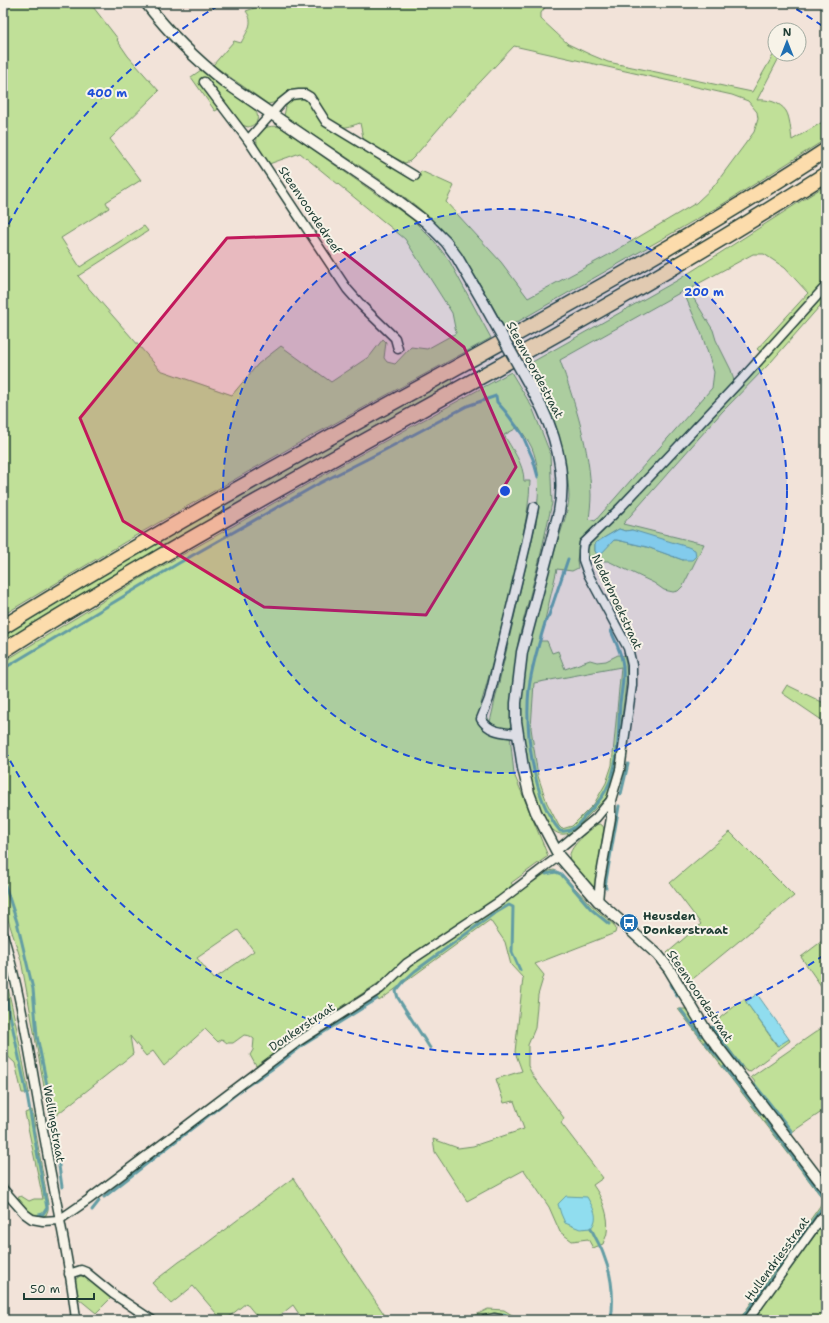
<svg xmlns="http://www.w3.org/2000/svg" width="829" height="1323" font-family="'Shantell Sans',sans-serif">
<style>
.green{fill:#c0e098;stroke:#708e66;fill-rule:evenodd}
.water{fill:#90ddef;stroke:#639da4}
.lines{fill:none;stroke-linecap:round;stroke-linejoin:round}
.stream{stroke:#639da4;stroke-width:3}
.minor-casing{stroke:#1f3d34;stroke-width:11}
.tertiary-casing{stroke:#1f3d34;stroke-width:13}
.motorway-casing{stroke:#1f3d34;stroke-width:17}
.minor{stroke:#f7f3e8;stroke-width:8}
.tertiary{stroke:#f7f3e8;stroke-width:10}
.motorway{stroke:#fcdcac;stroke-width:14}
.tertiary-bridge-casing{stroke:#1f3d34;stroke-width:13;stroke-linecap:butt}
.tertiary-bridge{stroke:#f7f3e8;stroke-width:10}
.marked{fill:#c2185b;fill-opacity:0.2;stroke:#c2185b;stroke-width:3;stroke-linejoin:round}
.ring{fill:none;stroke:#1d4ed8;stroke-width:2;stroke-dasharray:7 5}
.labels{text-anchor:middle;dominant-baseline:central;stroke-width:4;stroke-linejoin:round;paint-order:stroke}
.street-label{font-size:12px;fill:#1f3d34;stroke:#f7f3e8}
.poi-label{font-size:12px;font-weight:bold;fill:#1f3d34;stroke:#f7f3e8;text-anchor:start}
.centre{fill:#1d4ed8;stroke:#f7f3e8;stroke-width:2}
.ring-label{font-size:12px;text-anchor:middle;font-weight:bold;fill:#1d4ed8;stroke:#f7f3e8;stroke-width:4;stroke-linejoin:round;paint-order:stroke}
</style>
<rect width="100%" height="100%" fill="#f2e3d9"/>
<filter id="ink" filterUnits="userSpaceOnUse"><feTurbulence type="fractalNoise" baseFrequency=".025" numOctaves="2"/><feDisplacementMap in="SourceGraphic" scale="8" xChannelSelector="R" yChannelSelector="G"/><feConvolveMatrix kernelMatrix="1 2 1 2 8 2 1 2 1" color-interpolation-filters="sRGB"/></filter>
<g filter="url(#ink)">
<!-- green -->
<g class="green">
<path d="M 3,3 L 90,3 L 118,39 L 117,40 L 128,56 L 159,91 L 110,139 L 141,180 L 106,202 L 109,208 L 61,238 L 80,267 L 144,226 L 148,231 L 78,276 L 160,370 L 232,395 L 258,364 L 281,346 L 331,382 L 370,356 L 383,339 L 386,342 L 384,358 L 387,362 L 395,364 L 411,347 L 427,349 L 456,333 L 452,313 L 405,239 L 300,153 L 269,164 C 266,159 261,153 258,147 C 252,132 268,122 282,128 L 412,219 L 435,242 L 450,262 L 491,338 L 297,444 L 135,536 L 3,615 Z"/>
<path d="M 259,3 L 548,3 L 541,13 L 541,19 L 568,44 L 589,54 L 608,62 L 752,92 L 775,52 L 775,54 L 781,54 L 757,100 C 767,99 780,102 786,111 C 790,117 791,133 792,140 L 826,120 L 826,139 L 723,204 L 505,329 C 486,294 468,260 441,230 C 425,211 405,197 385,183 C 352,160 318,139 284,116 L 286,106 L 291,99 L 296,97 L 305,98 L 341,133 L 415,181 L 421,171 L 454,186 L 446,202 L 501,262 L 528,298 L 610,254 L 696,203 L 714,186 L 754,132 L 758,119 L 757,112 L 748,101 L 732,95 L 514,46 L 466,97 L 414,157 L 410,161 L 405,163 L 364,142 L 360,123 C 354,125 347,128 341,127 C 329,124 318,105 311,95 L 283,97 L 273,103 L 268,104 L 213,65 L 234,41 L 241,43 C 247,31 255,23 246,11 L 260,6 Z"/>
<path d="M 201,70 L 254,109 C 261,117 257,125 248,127 L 242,125 L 212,84 L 203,78 L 199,83 L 219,109 L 215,111 L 191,77 Z"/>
<path d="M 826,185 L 826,299 L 771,362 L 722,412 L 623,524 L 704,544 L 683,586 L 678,591 L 673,592 L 664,590 L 654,583 L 608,561 L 596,561 L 589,558 L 587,550 L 594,537 L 766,357 L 757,349 L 808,293 L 785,268 L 764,254 L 753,254 L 694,286 L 694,299 L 713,330 L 716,340 L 731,370 L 734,381 L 718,398 L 580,543 L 577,560 L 578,568 L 572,571 L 557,569 L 540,641 L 547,641 L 552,653 L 558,651 L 565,669 L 590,660 L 597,662 L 606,661 L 618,655 L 625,656 L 627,675 L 617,760 L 612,784 L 606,798 L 572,832 C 556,839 550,828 543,815 C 536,801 532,784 529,769 C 525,751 522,733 521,715 C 519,662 539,609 552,558 C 557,542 569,512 569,497 C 568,449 549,407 527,365 L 678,280 ZM 683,291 L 702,335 L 714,372 L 712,388 L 595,521 L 589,519 C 590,511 591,503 591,495 C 590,448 575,404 560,360 ZM 619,529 L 625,531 L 632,530 L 683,560 L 647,547 L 617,540 L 614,540 L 597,554 L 595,551 L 595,543 ZM 621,667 L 612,765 L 606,783 L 594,804 L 572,826 L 562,829 L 559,826 L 547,803 L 538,776 L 531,728 L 534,683 Z"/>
<path d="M 511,372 L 532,407 L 550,453 L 552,503 L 540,557 L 519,637 L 513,681 L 510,735 L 514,774 L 548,856 L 511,883 L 519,892 L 549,871 L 554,870 L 562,874 L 589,903 L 614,925 L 616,929 L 615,933 L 535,964 L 544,975 L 538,995 L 535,1028 L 528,1045 L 528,1066 L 533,1076 L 564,1118 L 561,1123 L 603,1178 L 593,1185 C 602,1197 610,1217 607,1232 C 607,1236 604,1240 603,1244 L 593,1248 L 588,1239 L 572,1241 L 560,1232 L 549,1207 L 524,1170 L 467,1201 L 435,1152 L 433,1139 L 458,1148 L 473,1146 L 524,1129 L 514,1101 L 504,1103 L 496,1079 L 522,1071 L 515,1052 L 523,978 L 511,965 L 505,942 L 490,920 L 383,998 L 379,1001 L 376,996 L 388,987 L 383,980 L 308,1029 L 256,1066 L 250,1055 L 253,1050 L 254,1039 L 250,1036 L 244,1035 L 233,1043 L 227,1043 L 222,1039 L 218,1042 L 205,1029 L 164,1066 L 153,1051 L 146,1056 L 130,1036 L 133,1054 L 50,1120 L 21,960 L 3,904 L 3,662 L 143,577 L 336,468 ZM 519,427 C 523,434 529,441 532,448 C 542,473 538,497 536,522 L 490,722 L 481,704 C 493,663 503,621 513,580 C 520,547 529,515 530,481 L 524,481 C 524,464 512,449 504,435 ZM 238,930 L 254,951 L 214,979 L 197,958 Z"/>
<path d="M 451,378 L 454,384 C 302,468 151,552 3,643 L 3,636 C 150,545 300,461 451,378 Z"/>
<polygon points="787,685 826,704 826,723 782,693"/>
<path d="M 599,824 L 602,825 L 604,828 L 595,885 L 592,889 C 586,881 576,873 571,865 C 563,849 587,834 596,825 Z"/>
<polygon points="730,832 794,896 689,982 667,953 701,924 670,883"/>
<polygon points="826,938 826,993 801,957"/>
<polygon points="3,965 17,1030 29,1093 22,1093 15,1063 3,1052"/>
<polygon points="744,999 777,1046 789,1039 790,1041 749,1072 745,1070 713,1027 721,1017"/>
<polygon points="678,1009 687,1009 826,1196 826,1209 745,1320 739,1320 820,1206 823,1199"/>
<polygon points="823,1027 826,1031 826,1109 792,1132 791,1135 754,1087 755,1082 751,1077"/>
<path d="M 32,1110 L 48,1204 L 48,1210 L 46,1215 C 34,1220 24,1206 17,1198 L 21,1196 L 29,1201 L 34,1199 L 43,1199 L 25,1113 Z"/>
<polygon points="293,1178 388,1320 303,1320 293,1305 274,1320 260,1320 246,1303 225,1320 222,1320 193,1286 171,1304 152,1283 179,1262 203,1246"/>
<polygon points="826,1220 826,1320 753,1320"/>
<polygon points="80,1276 86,1277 109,1294 111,1298 96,1313 79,1299 75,1281 77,1278"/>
<polygon points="488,1309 504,1310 520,1320 511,1320 507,1318 484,1317 479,1320 466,1320"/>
</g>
<!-- water -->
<g class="water">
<polygon points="619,529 625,531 632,530 688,547 695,550 696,556 692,560 683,560 647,547 617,540 614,540 600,555 597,554 595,551 595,543"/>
<polygon points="757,994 789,1039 778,1046 746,1002"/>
<path d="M 566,1196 L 587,1197 C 593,1208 600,1217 591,1228 L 580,1229 L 565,1223 L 561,1214 L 558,1204 Z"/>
</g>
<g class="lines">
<!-- stream -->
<g class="stream">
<path d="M 568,559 L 549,615 L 546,620 C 539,643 532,665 529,688 C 525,730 532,798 560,831 C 572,833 578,824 585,816 C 593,808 601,800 606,790 C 620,764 618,731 620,703 C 622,689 625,673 622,660 C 620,650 615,641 611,631"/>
<polyline points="3,669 179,563 320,483 381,452 467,406 496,396 497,402 505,411 522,434 533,459 538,477"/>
<polyline points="621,794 628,764"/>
<polyline points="546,874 556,872 561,874 591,909 609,924"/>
<polyline points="3,879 17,922 33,989 37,1036 48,1090 62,1187"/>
<polyline points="606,888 605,886 619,806"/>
<polyline points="3,982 27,1095 47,1208 43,1214 39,1215"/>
<polyline points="671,984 677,996"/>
<polyline points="681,1010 701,1036"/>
<polyline points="712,1027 741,1067"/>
<polyline points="705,1042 720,1060"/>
<polyline points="430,1048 398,998 396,991 405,980 415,971 492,915 509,905 513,907 512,952 520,970"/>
<polyline points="724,1067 761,1114"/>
<polyline points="755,1085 792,1132"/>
<polyline points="766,1121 824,1198 825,1201"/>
<polyline points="104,1197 245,1087 272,1069 303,1045 377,999"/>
<polyline points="92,1210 99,1201"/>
<path d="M 591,1228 C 595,1238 601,1246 604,1256 C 612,1276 614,1299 611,1320"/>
<polyline points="504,1314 516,1320"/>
<polyline points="741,1320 821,1209"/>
</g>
<defs>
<g id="minor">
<polyline points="204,82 248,140 347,289 362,306 395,338 398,349"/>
<polyline points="248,140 281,103 291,95 299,94 305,94 310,97 326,122 415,176"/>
<path d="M 517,734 C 503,732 490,733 481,719 L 489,699 L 525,549 L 534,507"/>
<polyline points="556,851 596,818 611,800"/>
<polyline points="598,901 600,880 611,818 611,800 620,770 632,685 632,665 628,648 588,574 583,560 583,550 584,543 620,508 743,378 826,286"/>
<path d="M 3,934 C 23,1001 32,1072 45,1141 C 55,1200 70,1260 76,1320"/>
<polyline points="3,1189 25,1214 32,1219 43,1221 59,1220 88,1200 296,1043 380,989 407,963 500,901 559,856"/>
<polyline points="69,1274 81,1270 86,1272 113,1294 152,1320"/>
<polyline points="485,1320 494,1318 505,1320"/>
<polyline points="748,1320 821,1218 826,1214"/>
</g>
<g id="tertiary">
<path d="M 146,3 C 169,33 195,59 226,83 L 389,194 L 426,222 L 446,242 L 457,257 L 482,300"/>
<path d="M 535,395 C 555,430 567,472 559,512 L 522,652 L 516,703 L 516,721 L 523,768 L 529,793 L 536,812 L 559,856 L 598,901 L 658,955 L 669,969 L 708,1034 L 826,1189"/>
</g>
<g id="motorway">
<path d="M 3,627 C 142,541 286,461 430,382 C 564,308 698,234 826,150"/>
<path d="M 3,651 C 51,620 101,591 151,562 C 375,431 607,314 826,174"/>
</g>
</defs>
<!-- minor casing -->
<use href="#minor" class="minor-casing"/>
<!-- tertiary casing -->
<use href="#tertiary" class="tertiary-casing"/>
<!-- motorway casing -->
<use href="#motorway" class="motorway-casing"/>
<!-- minor -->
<use href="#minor" class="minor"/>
<!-- tertiary -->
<use href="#tertiary" class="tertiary"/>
<!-- motorway -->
<use href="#motorway" class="motorway"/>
<defs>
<polyline id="tertiary-bridge" points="482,300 535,395"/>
</defs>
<!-- tertiary-bridge casing -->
<use href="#tertiary-bridge" class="tertiary-bridge-casing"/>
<!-- tertiary-bridge -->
<use href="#tertiary-bridge" class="tertiary-bridge"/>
</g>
</g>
<!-- marked area -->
<path class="marked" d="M 322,235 L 464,347 L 516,467 L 426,615 L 264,607 L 123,521 L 80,418 L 227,238 Z"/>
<!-- distance rings -->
<circle cx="505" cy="491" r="282" fill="#1d4ed8" fill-opacity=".12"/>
<g class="ring">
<circle cx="505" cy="491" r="282"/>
<path d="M824 955A563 563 0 0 1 3 747M3 235A563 563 0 0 1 223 3M786 3A563 563 0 0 1 824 27"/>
</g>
<!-- icons -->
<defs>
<symbol id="bus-disc" viewBox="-11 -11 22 22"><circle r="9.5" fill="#1f6fb2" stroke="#f7f3e8"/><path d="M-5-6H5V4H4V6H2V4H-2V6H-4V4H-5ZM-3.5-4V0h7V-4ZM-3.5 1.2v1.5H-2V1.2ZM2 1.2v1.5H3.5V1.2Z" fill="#fff"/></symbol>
</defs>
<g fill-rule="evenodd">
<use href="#bus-disc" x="618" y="912" width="22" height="22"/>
</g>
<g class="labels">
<!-- street labels -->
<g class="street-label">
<text transform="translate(310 210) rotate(56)">Steenvoordedreef</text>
<text transform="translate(535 370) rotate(62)">Steenvoordestraat</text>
<text transform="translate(617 602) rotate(65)">Nederbroekstraat</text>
<text transform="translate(700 996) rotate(56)">Steenvoordestraat</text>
<text transform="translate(302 1027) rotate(-34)">Donkerstraat</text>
<text transform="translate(54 1124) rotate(80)">Wellingstraat</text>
<text transform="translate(777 1259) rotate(-54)">Hullendriesstraat</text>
</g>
<!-- poi labels -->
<g class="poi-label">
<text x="643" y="916">Heusden<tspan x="643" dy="14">Donkerstraat</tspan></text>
</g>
</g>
<circle cx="505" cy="491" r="6" class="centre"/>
<g class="ring-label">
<text x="107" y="97">400 m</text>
<text x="704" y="296">200 m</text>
</g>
<!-- margin -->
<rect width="829" height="1323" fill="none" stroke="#f7f3e8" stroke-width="16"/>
<rect x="8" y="8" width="813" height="1307" fill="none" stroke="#1f3d34" stroke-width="1.5" filter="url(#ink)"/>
<!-- north arrow -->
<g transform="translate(787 42)"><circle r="19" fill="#f7f3e8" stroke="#a1aaa0"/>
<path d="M0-3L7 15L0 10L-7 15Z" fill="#1f6fb2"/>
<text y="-6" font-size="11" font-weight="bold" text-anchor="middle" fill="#1f3d34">N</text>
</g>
<!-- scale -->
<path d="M24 1293v6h70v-6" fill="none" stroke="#1f3d34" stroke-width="2"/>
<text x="30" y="1293" font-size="12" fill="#1f3d34" stroke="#f7f3e8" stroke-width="3" paint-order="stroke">50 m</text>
</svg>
